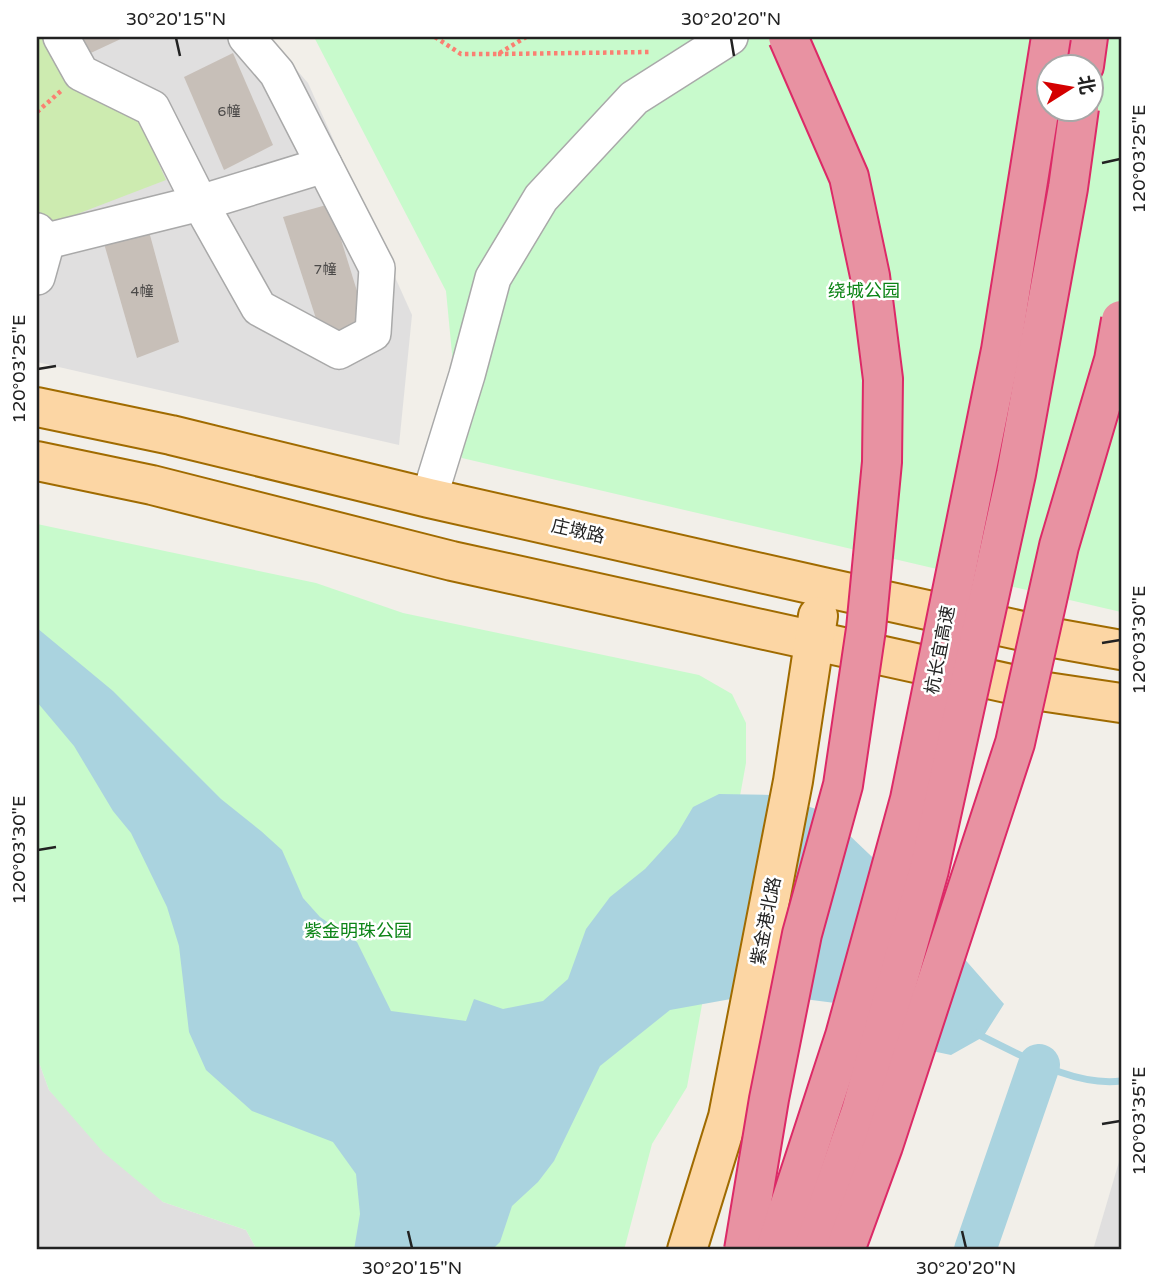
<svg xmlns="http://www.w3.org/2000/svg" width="1158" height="1287" font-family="'Varela Round','Noto Sans SC',sans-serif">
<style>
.residential{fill:#e0dfdf}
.grass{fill:#cdebb0}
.park{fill:#c8facc;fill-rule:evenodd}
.water{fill:#aad3df}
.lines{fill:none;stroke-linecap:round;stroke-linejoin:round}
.stream{stroke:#aad3df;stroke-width:7}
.river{stroke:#aad3df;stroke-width:42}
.building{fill:#c7bfb8}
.minor-casing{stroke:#a9a9a9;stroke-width:38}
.major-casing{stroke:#a06b00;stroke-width:42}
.highway-casing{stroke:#dc2a67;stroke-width:42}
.path{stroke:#fa8072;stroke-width:4.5;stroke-dasharray:3.5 3.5;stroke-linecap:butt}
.minor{stroke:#fff;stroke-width:35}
.major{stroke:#fcd6a4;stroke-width:38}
.highway{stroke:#e892a2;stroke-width:38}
.highway-bridge-casing{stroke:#dc2a67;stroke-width:42;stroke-linecap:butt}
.highway-bridge{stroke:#e892a2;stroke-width:38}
.ticks{fill:none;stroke:#222;stroke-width:2.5}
.labels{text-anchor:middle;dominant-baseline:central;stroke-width:5;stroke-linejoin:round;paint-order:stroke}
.number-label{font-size:14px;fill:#4b4948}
.park-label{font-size:18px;fill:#0c8416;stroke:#fff}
.street-label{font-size:18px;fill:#222;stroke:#fff}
.neatline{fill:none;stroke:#222;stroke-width:2.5}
.ticks-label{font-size:18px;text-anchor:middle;fill:#222}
</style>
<rect width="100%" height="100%" fill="#f2efe9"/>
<!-- residential -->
<g class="residential">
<polygon points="37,37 268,37 308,83 412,315 399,445 37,362"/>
<polygon points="37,1057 49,1090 163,1202 246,1230 257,1250 37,1250"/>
<polygon points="1121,1155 1121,1250 1093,1250"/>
</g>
<!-- grass -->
<polygon class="grass" points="37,37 47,37 139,119 166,180 46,226 37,213"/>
<!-- park -->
<g class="park">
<path d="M 314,37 L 1121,37 L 1121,612 L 462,458 L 446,291 ZM 1050,66 L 1092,66 L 1092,108 L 1050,108 Z"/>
<polygon points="37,524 316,583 403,613 699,675 732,694 746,723 746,763 687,1087 652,1144 624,1250 257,1250 246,1230 163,1202 103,1152 49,1090 37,1057"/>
</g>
<!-- water -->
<polygon class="water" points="37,628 113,691 221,799 261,831 282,850 303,898 320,917 357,942 391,1011 466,1021 474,999 503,1009 543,1001 568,979 586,929 610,897 645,869 677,834 693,807 719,794 774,795 825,812 890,874 1004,1004 983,1037 951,1055 908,1046 874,1008 804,999 731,999 670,1010 600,1066 554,1161 538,1182 512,1206 500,1242 492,1250 354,1250 360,1214 356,1174 333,1142 252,1111 206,1070 189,1032 179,946 167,907 131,833 113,811 74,746 37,702"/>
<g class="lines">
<!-- stream -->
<path class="stream" d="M 975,1033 C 1018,1053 1072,1087 1121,1081"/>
<!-- river -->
<polyline class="river" points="975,1250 1039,1065"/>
</g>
<!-- building -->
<g class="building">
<polygon points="69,37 125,37 80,58"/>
<polygon points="233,53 273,145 224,170 184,77"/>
<polygon points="330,204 366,320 322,337 283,217"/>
<polygon points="147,224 179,342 137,358 103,240"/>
</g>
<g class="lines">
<defs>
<g id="minor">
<polyline points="61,37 81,73 152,108 200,203 259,308 339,351 373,333 377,268 277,73 246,37"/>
<polyline points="37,231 47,241 200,203 324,165"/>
<polyline points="37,277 47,241"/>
<polyline points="429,498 467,375 493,278 541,198 634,98 730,37"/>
</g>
<g id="major">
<polyline points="37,407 171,435 429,498 823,587 1054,638 1121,650"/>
<polyline points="37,461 152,485 452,561 1047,692 1121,703"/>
<polyline points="687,1250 728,1117 793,781 818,616"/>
</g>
<polyline id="highway" points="1084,66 1088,37"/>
</defs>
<!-- minor casing -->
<use href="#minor" class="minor-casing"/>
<!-- major casing -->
<use href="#major" class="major-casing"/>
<!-- highway casing -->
<use href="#highway" class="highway-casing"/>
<!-- path -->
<g class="path">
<polyline points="435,37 461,54 498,54 526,37"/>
<polyline points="498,54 651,52"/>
<polyline points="37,112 62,90"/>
</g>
<!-- minor -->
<use href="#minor" class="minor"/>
<!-- major -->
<use href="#major" class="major"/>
<!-- highway -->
<use href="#highway" class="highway"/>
<defs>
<g id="highway-bridge">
<polyline points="744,1250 769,1099 802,934 843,785 866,629 882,462 883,379 870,276 849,177 788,37"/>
<polyline points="775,1250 845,1036 910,799 1001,350 1051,37"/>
<polyline points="813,1250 861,1111 929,870 1016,474 1068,188 1079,108"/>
<polyline points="845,1250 883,1146 1015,743 1059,546 1114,360 1121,320"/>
</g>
</defs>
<!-- highway-bridge casing -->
<use href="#highway-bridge" class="highway-bridge-casing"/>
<!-- highway-bridge -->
<use href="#highway-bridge" class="highway-bridge"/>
</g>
<!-- ticks -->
<path class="ticks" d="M 176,38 L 180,56M 731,38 L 734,56M 1102,163 L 1120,159M 38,369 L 56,366M 1102,643 L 1120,640M 38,850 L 56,847M 1102,1124 L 1120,1121M 408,1231 L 412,1248M 962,1231 L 966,1248"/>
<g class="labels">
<!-- number labels -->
<g class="number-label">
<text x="229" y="111">6幢</text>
<text x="325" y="269">7幢</text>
<text x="142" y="291">4幢</text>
</g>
<!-- park labels -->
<g class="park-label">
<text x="864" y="291">绕城公园</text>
<text x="358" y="931">紫金明珠公园</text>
</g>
<!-- street labels -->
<g class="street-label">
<text transform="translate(578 531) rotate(13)">庄墩路</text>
<text transform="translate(940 650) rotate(-79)">杭长宜高速</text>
<text transform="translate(766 921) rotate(-79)">紫金港北路</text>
</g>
</g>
<!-- border -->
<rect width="1158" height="1287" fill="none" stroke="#ffffff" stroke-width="77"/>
<!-- north arrow -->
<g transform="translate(1070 88) rotate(79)"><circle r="33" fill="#ffffff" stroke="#a7a7a7" stroke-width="2"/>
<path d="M0-5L12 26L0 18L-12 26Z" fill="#d40000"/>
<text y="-10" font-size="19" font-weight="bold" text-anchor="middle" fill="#222222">北</text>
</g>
<rect x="38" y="38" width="1082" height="1210" class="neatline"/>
<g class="ticks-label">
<text x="176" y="25">30°20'15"N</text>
<text x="731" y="25">30°20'20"N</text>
<text transform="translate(1139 159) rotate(-90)" y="6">120°03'25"E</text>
<text transform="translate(19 369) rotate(-90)" y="6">120°03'25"E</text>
<text transform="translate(1139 640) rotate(-90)" y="6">120°03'30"E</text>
<text transform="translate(19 850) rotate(-90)" y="6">120°03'30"E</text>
<text transform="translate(1139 1121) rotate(-90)" y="6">120°03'35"E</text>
<text x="412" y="1274">30°20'15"N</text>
<text x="966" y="1274">30°20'20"N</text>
</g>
</svg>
